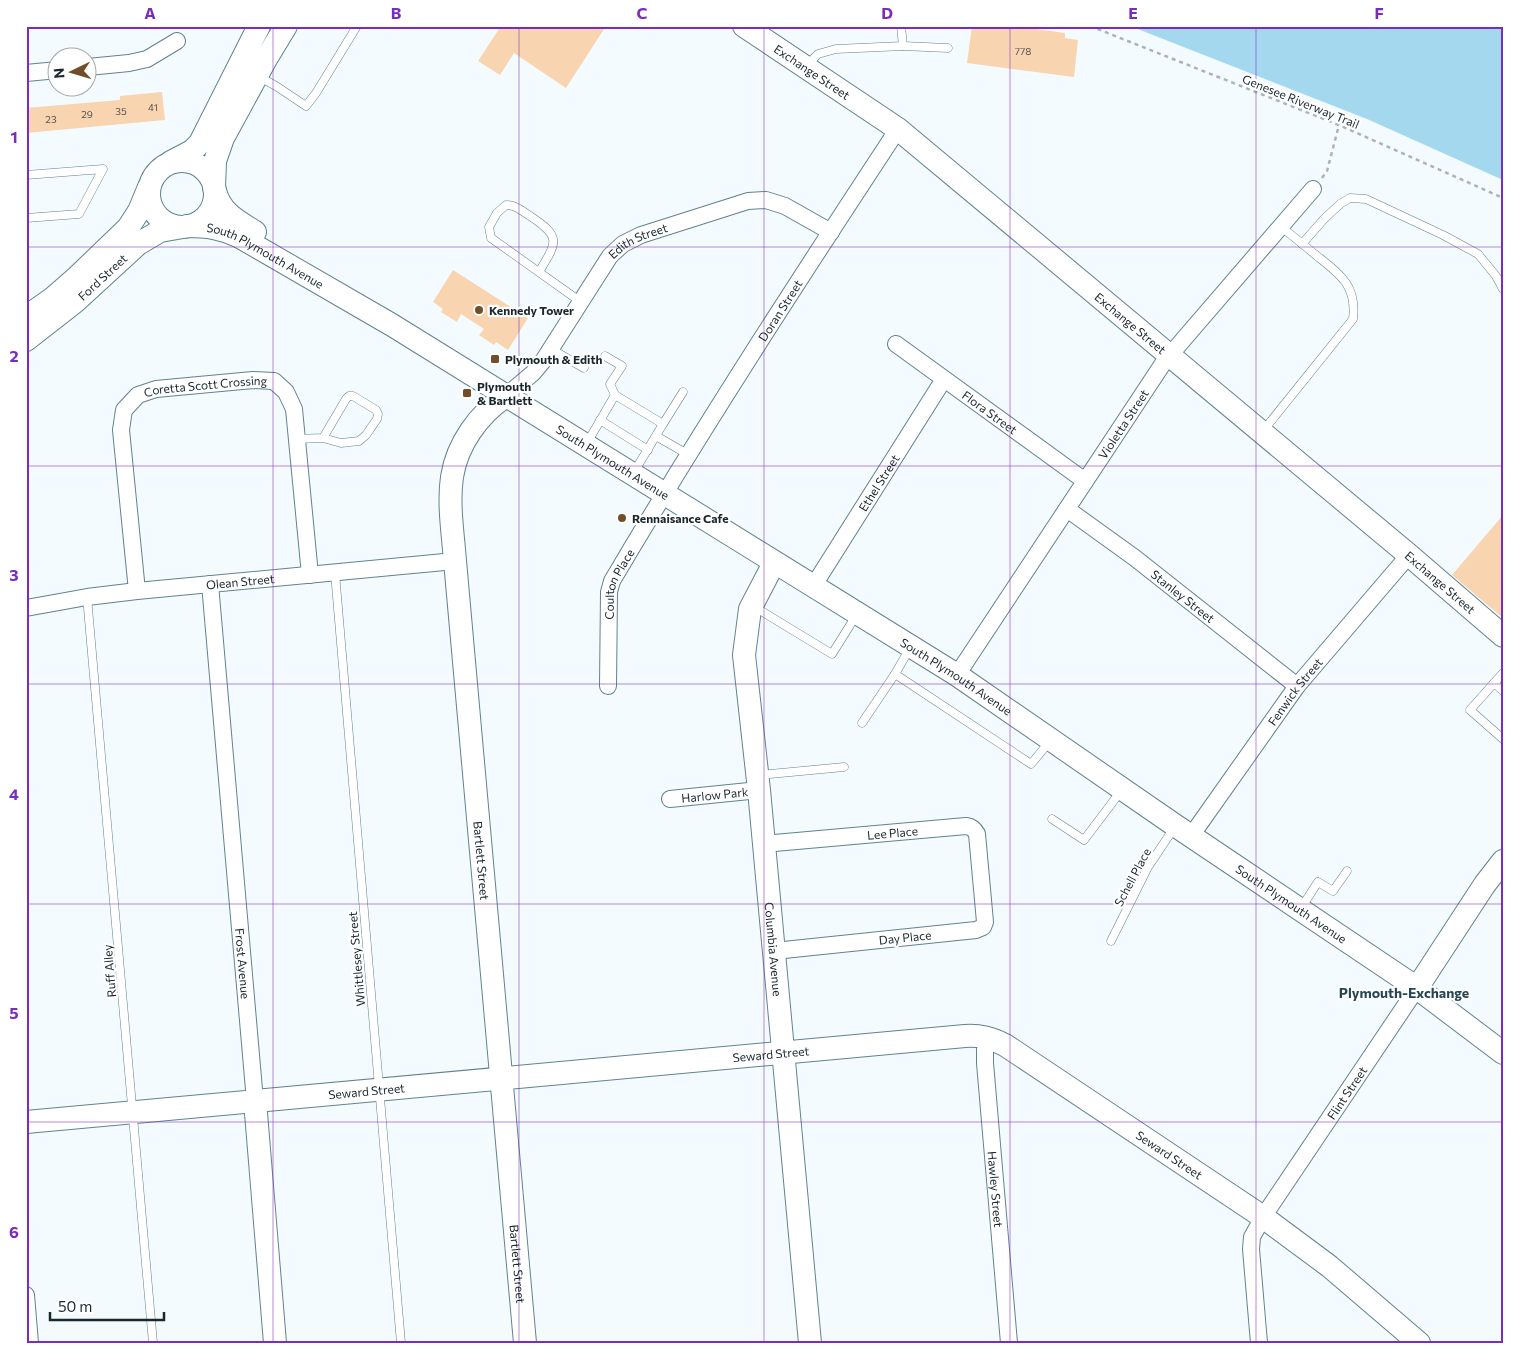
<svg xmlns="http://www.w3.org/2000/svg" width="1529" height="1369" font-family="Commissioner,sans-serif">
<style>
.water{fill:#a4d8ef}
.building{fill:#f9d4b1}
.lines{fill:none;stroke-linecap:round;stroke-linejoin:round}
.lane-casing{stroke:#618290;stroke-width:9}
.street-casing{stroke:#618290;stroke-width:18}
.secondary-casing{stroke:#618290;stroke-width:24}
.path{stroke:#aab3b7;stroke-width:2.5;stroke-dasharray:4 4;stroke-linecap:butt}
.lane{stroke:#fff;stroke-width:8}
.street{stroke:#fff;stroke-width:16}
.secondary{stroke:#fff;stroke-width:22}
.grid{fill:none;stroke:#7b2cbf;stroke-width:1;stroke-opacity:0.55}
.poi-dot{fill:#724e28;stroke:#fff;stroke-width:2}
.labels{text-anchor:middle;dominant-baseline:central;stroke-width:4.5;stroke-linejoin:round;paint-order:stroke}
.number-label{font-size:10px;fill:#52524e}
.street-label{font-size:12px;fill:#1a272d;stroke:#fff}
.poi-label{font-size:12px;font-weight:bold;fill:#1a272d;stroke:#fff;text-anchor:start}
.neighbourhood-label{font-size:14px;font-weight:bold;fill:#274653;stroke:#fff}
.neatline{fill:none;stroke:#7b2cbf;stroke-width:2}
.grid-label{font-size:16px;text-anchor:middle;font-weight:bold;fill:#7b2cbf}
</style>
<rect width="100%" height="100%" fill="#f4fbfe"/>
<!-- water -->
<polygon class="water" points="1130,26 1503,26 1503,180 1367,119"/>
<!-- building -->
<g class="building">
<polygon points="501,26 606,26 566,88 514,53 500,75 478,61"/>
<polygon points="972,26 1014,26 1065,33 1065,38 1078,40 1074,77 967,63"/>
<polygon points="162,92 165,120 26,133 26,108 120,100 120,96"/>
<polygon points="453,270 528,318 508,350 496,342 494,345 479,335 484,329 461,314 457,322 441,312 443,309 433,302"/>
<polygon points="1503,515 1503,618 1452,575"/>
</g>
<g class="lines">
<defs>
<g id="lane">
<polyline points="901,26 903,46"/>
<polyline points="807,65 818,54 836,49 903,46 948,48"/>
<polyline points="258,76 276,86 306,106 316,93 357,26"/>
<polyline points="26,175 103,169 79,214 26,218"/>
<polyline points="1302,244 1324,219 1340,204 1350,198 1366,199 1443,235 1478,254 1496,276 1503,289"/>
<path d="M 539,272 C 557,242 562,237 530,216 C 522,211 516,205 506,205 L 497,213 L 489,227 L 491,238 L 581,302"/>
<polyline points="551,349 584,368"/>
<polyline points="605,356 622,366 610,384 615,395"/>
<polyline points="600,420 648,450"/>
<polyline points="663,424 683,392"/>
<path d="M 1263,431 L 1353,319 C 1357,286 1341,275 1317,256 C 1305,246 1293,236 1281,227"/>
<polyline points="656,436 689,455"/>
<polyline points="296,439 323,438 341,443 359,441 366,435 377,419 378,414 376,410 353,396 349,396 346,399 323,438"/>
<polyline points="587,443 615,395 663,424 634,472"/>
<polyline points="335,573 401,1343"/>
<polyline points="87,597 153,1343"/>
<polyline points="753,606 832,654 857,614"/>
<polyline points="910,648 895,674 1031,764 1050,741"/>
<polyline points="1503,673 1470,710 1503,739"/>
<polyline points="1494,683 1503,691"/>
<polyline points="862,723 895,674"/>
<polyline points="759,775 844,767"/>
<polyline points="1052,819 1084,840 1121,791"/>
<polyline points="1301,908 1318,882 1333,891 1347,871"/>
<polyline points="1111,941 1148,867 1174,828"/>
</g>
<g id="street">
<polyline points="88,67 129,63 147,59 177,41"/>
<polyline points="26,73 58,70"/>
<path id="s1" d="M 896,344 L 1085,481"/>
<path id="s2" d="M 506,396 L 533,373 L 543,361 L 610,256 L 623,244 L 641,235 L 748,201 L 766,200 L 785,206 L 831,232"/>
<path id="s3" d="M 1067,509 L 1135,558 L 1297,686"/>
<path id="s4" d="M 210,584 L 255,1101"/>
<path id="s5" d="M 814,585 L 944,379"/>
<path id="s6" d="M 137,591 L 121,430 L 124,410 L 138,395 L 156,389 L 253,380 L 274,381 L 286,392 L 294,409 L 310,575"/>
<path id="s7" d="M 26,608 L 87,597 L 137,591 L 455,561"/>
<path id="s8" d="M 957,675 L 1164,362 L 1313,189"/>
<path id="s9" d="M 608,686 L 609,592 L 612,581 C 703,427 800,278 898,129"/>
<path id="s10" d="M 670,799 L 759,790"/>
<path id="s11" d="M 1191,836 L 1297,686 L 1409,555"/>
<path id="s12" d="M 763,844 L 966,826 C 972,827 974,829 977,834 L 985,922 L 983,927 L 976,930 L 774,951"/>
<path id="s13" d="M 988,1038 L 985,1050 L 985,1063 L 1009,1343"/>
<polyline points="26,1295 30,1343"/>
<path id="s14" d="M 1259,1343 L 1251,1249 L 1252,1237 L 1263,1217 L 1417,988"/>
</g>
<g id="secondary">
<path id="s15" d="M 744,26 L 898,129 L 1409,555 L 1503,636"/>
<circle cx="182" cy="194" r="33"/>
<polyline points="171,162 192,151 200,143 259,26"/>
<polyline points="214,188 215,161 223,138 266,59 286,26"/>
<path d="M 215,191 C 221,213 236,220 255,232"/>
<path id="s16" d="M 187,226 C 207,226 222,228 240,237 L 392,325 L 957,675 L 1176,826 L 1417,988 L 1503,1053"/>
<polyline points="26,317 53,298 77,277 128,228 139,211 149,187"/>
<path id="s17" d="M 26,340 L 76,301 L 138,244 L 160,231 L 183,227"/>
<path id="s18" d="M 506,396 C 479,414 457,444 452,477 C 448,504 453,534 455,561 L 525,1343"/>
<path id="s19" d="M 774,563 L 750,609 L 744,655 L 759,790 L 810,1343"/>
<polyline points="1417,988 1485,884 1503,861"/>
<polyline points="255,1101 275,1343"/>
<path id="s20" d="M 26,1122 L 965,1036 C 980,1035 991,1038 1005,1045 L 1263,1217 L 1329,1266 L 1419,1343"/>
</g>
</defs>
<!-- lane casing -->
<use href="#lane" class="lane-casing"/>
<!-- street casing -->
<use href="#street" class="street-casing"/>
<!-- secondary casing -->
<use href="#secondary" class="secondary-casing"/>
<!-- path -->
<g class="path">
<polyline points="1090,26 1339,125 1503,198"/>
<polyline points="1322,178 1327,171 1339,125"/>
</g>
<!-- lane -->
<use href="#lane" class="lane"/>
<!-- street -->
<use href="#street" class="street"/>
<!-- secondary -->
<use href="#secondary" class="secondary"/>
</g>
<!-- grid -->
<path class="grid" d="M 273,26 L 273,1343M 519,26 L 519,1343M 764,26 L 764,1343M 1010,26 L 1010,1343M 1256,26 L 1256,1343M 26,247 L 1503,247M 26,466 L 1503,466M 26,684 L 1503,684M 26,904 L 1503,904M 26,1122 L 1503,1122"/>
<!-- markers -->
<g class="poi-dot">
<circle cx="479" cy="310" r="5"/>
<rect x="490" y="354" width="10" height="10" rx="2.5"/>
<rect x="462" y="388" width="10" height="10" rx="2.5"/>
<circle cx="622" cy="518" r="5"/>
</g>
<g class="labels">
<!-- number labels -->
<g class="number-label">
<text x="1023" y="51">778</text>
<text x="153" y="107">41</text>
<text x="121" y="111">35</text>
<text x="87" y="114">29</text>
<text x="51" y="119">23</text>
</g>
<!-- street labels -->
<g class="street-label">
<text stroke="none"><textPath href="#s15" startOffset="82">Exchange Street</textPath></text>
<text transform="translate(1301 101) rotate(22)">Genesee Riverway Trail</text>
<text stroke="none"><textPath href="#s2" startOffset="208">Edith Street</textPath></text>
<text stroke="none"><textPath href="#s16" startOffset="85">South Plymouth Avenue</textPath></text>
<text stroke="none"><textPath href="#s17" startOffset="99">Ford Street</textPath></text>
<text stroke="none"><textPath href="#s9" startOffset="424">Doran Street</textPath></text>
<text stroke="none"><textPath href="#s15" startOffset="488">Exchange Street</textPath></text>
<text stroke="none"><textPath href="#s6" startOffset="271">Coretta Scott Crossing</textPath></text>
<text stroke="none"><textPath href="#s1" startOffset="116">Flora Street</textPath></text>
<text stroke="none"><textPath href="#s8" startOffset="301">Violetta Street</textPath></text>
<text stroke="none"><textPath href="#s16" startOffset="490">South Plymouth Avenue</textPath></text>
<text stroke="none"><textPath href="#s5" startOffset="121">Ethel Street</textPath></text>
<text stroke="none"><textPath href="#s7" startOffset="216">Olean Street</textPath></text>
<text stroke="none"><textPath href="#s15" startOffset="892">Exchange Street</textPath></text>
<text stroke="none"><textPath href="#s9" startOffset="104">Coulton Place</textPath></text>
<text stroke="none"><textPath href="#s3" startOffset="145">Stanley Street</textPath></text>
<text stroke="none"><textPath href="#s16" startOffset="895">South Plymouth Avenue</textPath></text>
<text stroke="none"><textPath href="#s11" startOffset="178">Fenwick Street</textPath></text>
<text stroke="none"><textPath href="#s10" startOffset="45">Harlow Park</textPath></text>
<text stroke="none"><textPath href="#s12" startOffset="130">Lee Place</textPath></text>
<text stroke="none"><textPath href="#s18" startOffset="485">Bartlett Street</textPath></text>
<text transform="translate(1132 877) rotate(-62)">Schell Place</text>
<text stroke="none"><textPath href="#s16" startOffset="1300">South Plymouth Avenue</textPath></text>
<text transform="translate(905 937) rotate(-6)">Day Place</text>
<text stroke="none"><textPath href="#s19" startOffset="394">Columbia Avenue</textPath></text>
<text transform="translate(356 959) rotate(-95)">Whittlesey Street</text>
<text stroke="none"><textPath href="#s4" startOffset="381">Frost Avenue</textPath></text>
<text transform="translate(109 971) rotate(-95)">Ruff Alley</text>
<text stroke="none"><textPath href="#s20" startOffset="748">Seward Street</textPath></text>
<text stroke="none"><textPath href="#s20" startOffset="342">Seward Street</textPath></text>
<text stroke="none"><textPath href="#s14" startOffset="279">Flint Street</textPath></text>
<text stroke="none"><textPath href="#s20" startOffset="1182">Seward Street</textPath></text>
<text stroke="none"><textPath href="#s13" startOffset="152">Hawley Street</textPath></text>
<text stroke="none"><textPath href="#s18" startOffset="890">Bartlett Street</textPath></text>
</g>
<!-- poi labels -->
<g class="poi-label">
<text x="489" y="310">Kennedy Tower</text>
<text x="505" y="359">Plymouth &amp; Edith</text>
<text x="477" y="386">Plymouth<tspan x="477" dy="14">&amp; Bartlett</tspan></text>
<text x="632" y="518">Rennaisance Cafe</text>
</g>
<!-- neighbourhood labels -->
<g class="neighbourhood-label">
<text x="1404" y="992">Plymouth-Exchange</text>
</g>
</g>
<!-- border -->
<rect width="1529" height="1369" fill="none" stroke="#ffffff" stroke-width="55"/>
<!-- north arrow -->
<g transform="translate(72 72) rotate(265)"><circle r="24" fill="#ffffff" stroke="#a3a9ab"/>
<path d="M0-4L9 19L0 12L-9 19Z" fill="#724e28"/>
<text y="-8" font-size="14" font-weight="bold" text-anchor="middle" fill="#1a272d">N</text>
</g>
<!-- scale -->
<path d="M50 1312v8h114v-8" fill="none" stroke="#1a272d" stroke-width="2.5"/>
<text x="58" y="1312" font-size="15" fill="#1a272d" stroke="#ffffff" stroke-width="4" paint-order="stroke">50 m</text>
<rect x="28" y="28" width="1474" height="1314" class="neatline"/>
<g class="grid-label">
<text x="150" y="19">A</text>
<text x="396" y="19">B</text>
<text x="642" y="19">C</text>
<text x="887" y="19">D</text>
<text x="1133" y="19">E</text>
<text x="1379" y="19">F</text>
<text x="14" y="143">1</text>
<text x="14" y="362">2</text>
<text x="14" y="581">3</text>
<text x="14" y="800">4</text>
<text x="14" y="1019">5</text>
<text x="14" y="1238">6</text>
</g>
</svg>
